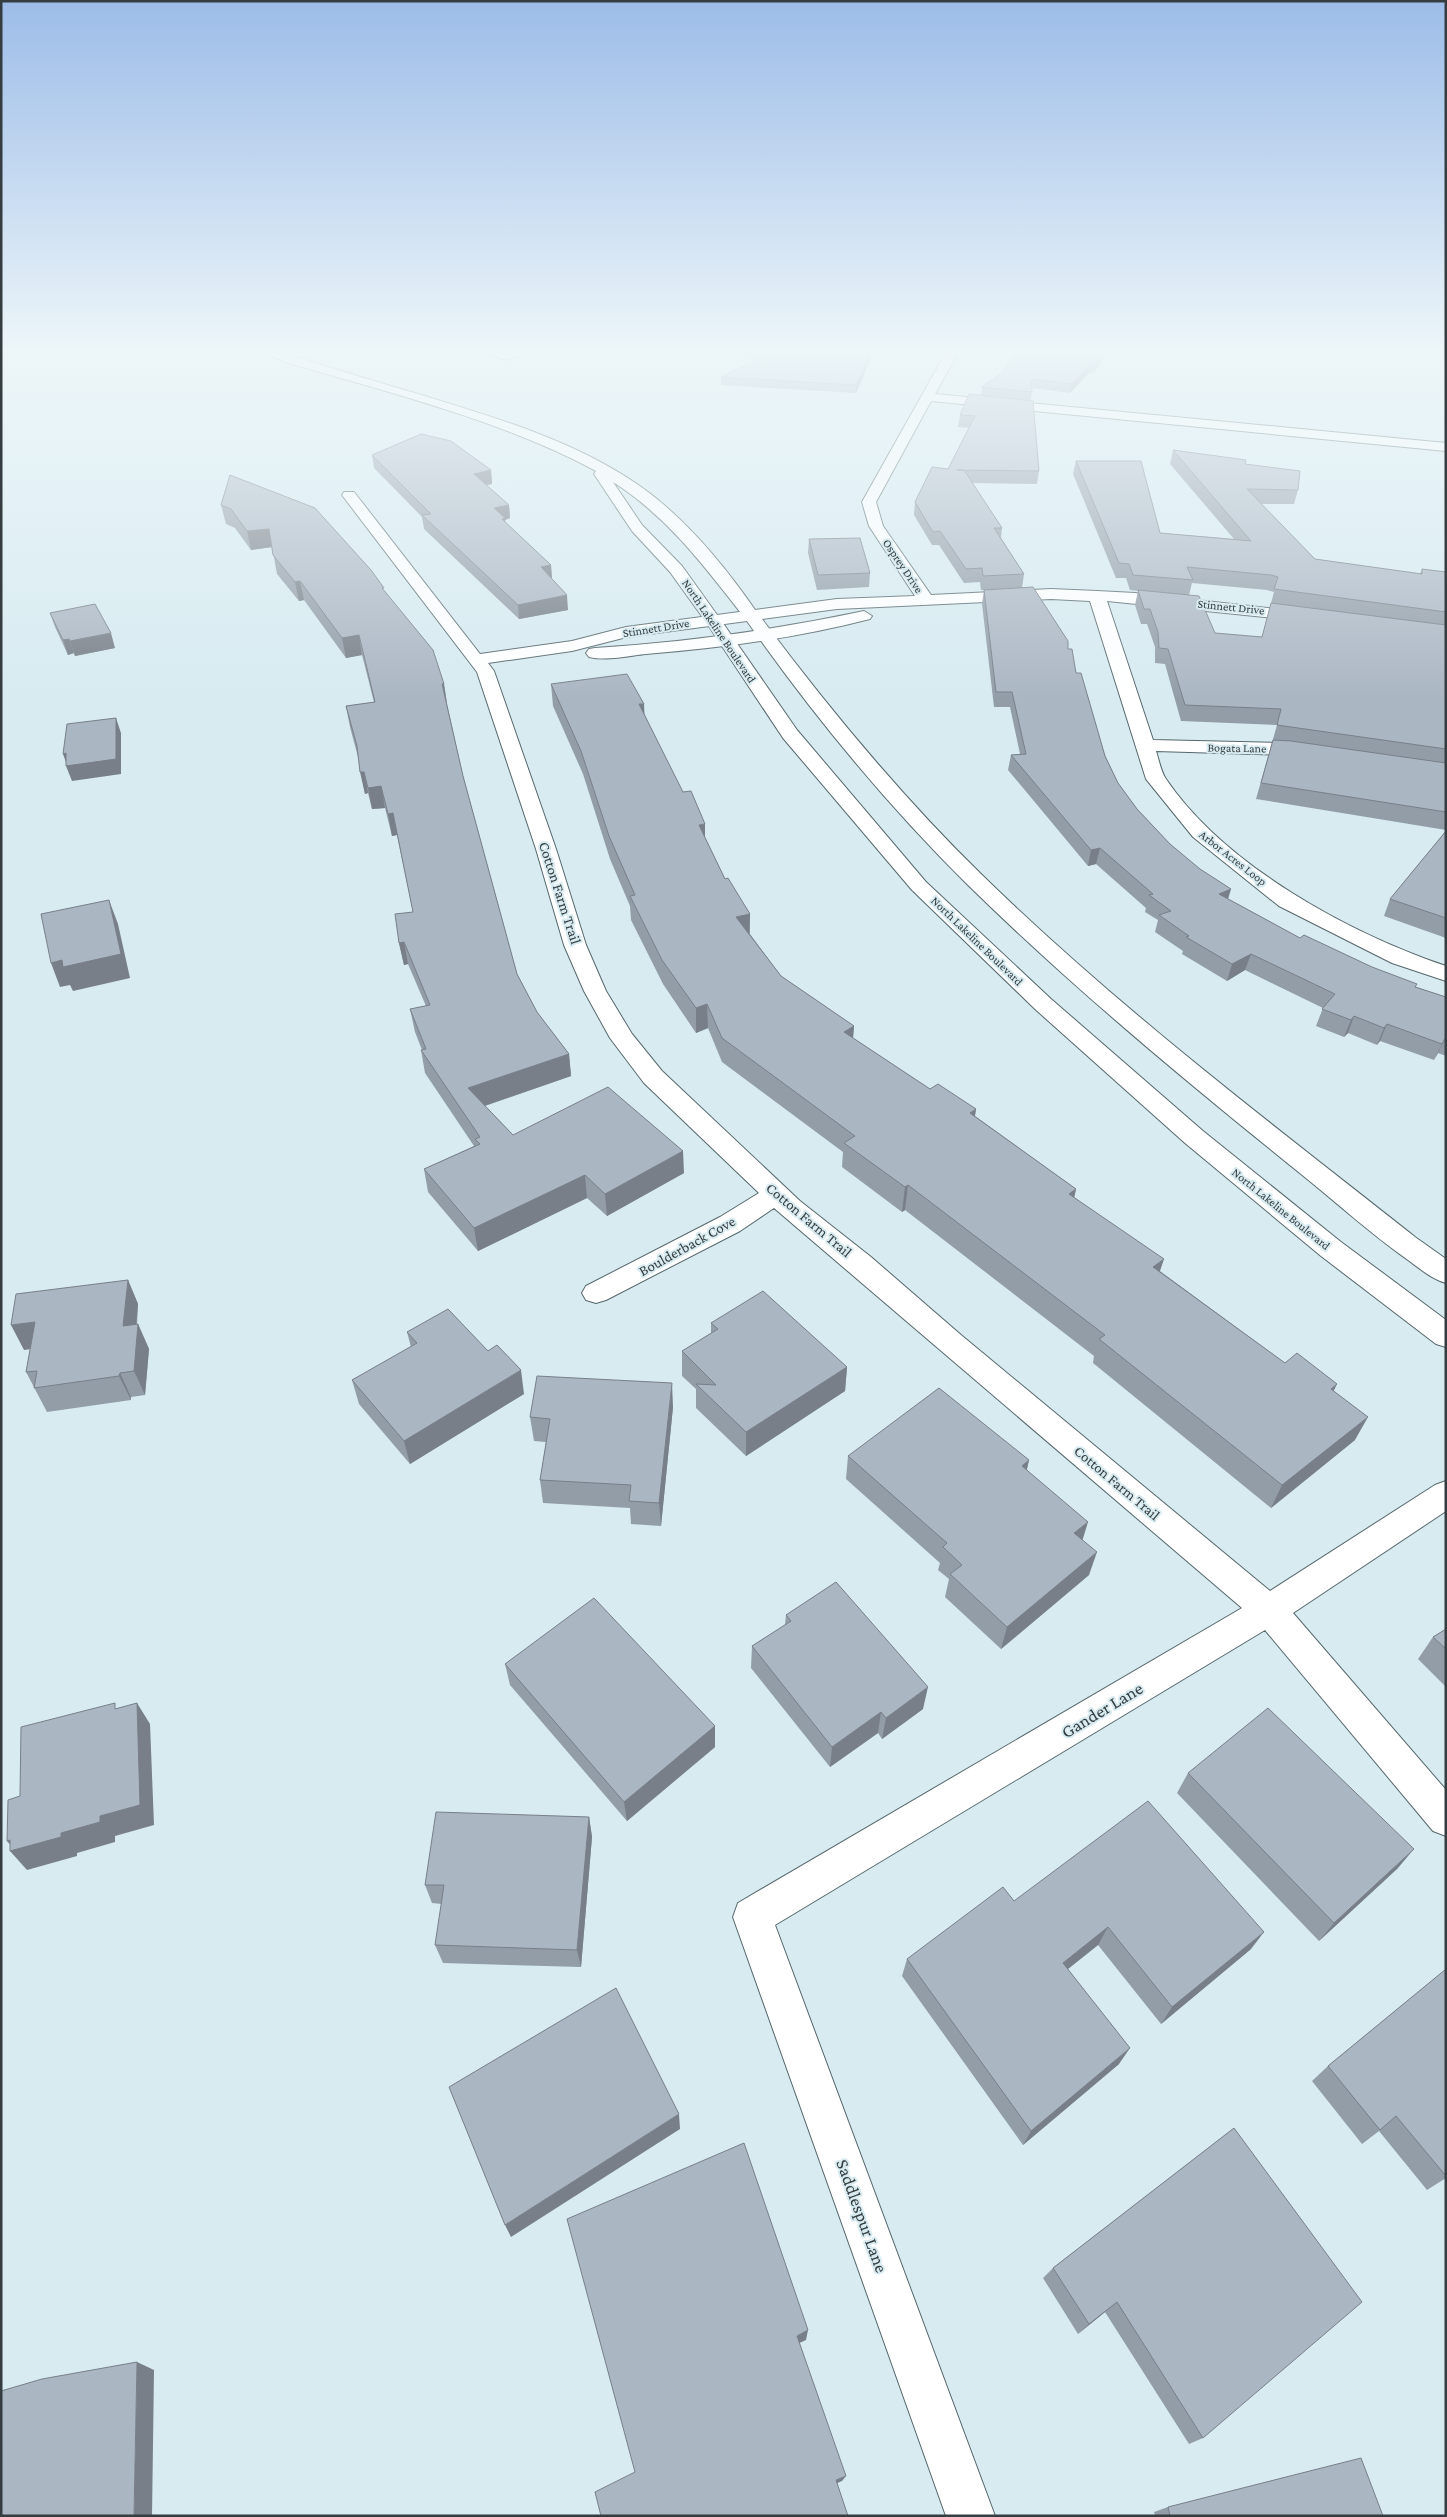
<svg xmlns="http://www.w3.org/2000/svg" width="1447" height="2517" font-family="'Crimson Pro',serif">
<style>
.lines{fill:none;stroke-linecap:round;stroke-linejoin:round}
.minor-casing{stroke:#55676c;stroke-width:2}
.tertiary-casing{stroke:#55676c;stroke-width:2}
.secondary-casing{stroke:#55676c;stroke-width:2}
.minor{fill:#fff;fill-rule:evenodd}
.tertiary{fill:#fff;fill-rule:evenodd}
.secondary{fill:#fff;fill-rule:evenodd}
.wall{fill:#939da8;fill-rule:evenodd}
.shaded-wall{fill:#787f88}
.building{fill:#abb6c3;stroke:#787f88}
.labels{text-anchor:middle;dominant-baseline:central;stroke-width:4;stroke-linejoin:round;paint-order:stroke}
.far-street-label{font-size:12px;fill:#353d40;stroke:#d7ebf1}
.street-label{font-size:15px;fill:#353d40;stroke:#d7ebf1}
.near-street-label{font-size:18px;fill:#353d40;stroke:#d7ebf1}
</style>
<rect width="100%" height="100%" fill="#d7ebf1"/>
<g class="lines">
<defs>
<g id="minor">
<polygon points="469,347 489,347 506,352 524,347 545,347 506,360"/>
<path d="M 949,347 L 961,347 L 935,394 L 1446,443 L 1446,451 L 931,401 L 876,502 L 883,526 L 931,595 L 1051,589 L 1097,591 L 1135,593 L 1311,613 L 1313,616 L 1305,621 L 1107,601 L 1153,740 L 1286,743 L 1315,748 L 1317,752 L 1315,756 L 1308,758 L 1286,755 L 1156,751 C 1159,760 1161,772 1166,779 C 1225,866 1349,933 1446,966 L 1446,981 L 1392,963 L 1279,906 L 1193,837 L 1146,779 L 1090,601 L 1051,599 L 837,609 L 627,637 L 572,651 L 488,663 L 494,671 L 556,849 L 586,945 L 606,991 L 632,1034 L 662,1071 L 800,1201 L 871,1257 L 961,1335 L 1270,1591 L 1435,1485 L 1446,1481 L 1446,1511 L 1293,1613 L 1446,1790 L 1446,1836 L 1433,1831 L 1265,1630 L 775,1925 L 995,2516 L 946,2516 L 733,1917 L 738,1903 L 1242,1608 L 774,1208 L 740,1231 L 606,1300 L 596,1303 L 586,1300 L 582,1293 L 586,1286 L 720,1217 L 759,1193 L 644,1083 L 610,1038 L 584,991 L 564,945 L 536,849 L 477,672 L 342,495 L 344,492 L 354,492 L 480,654 L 572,641 L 626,627 L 837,599 L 915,596 L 869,526 L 862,502 Z"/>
<path d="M 864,611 L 872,616 L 870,619 C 797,638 721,648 646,654 C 628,656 606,661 589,657 L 586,653 L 589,649 L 595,648 C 686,642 775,630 864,611 Z"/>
</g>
<path id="tertiary" d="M 254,347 L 271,347 L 293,356 C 338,370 383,384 428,397 C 500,419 574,441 637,484 C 685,517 725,566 758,614 L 750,619 L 744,617 C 705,567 668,517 613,482 L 642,525 L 682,566 L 720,619 L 718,622 L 706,622 L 670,572 L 632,531 L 594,474 L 596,471 C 501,420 388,392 285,362 Z"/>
<g id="secondary">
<path d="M 750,609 L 756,611 C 825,704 899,794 982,875 C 1117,1007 1267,1120 1415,1237 L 1446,1259 L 1446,1283 C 1432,1279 1420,1269 1408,1260 C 1371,1234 1337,1203 1301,1174 C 1187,1082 1073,988 968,885 C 884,802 809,710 742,614 Z"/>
<polygon points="712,614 718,616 797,730 926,882 1051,999 1203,1131 1341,1242 1446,1320 1446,1347 1436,1344 1321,1256 1185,1143 1035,1009 912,890 783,738 704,619"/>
</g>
</defs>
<!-- minor casing -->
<use href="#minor" class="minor-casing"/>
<!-- tertiary casing -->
<use href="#tertiary" class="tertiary-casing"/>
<!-- secondary casing -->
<use href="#secondary" class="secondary-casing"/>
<!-- minor -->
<use href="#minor" class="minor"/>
<!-- tertiary -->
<use href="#tertiary" class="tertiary"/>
<!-- secondary -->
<use href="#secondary" class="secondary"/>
</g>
<!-- wall -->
<g class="wall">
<polygon points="1020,347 1111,347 1094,373 1089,373 1070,393 1032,388 1031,400 1039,471 1037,484 972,483 1002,528 1001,538 1024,574 1022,588 1068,649 1105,756 1118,783 1137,809 1170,844 1228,899 1300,938 1416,987 1446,997 1446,1056 1438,1053 1434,1060 1380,1041 1377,1045 1348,1033 1344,1037 1316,1026 1323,1008 1245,970 1227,981 1182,954 1183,951 1155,932 1158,920 1145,912 1146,908 1096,864 1088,866 1008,770 1011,755 1020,754 1010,707 994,707 982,604 984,590 981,590 980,582 964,583 939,545 932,545 914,515 915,502 948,469 969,428 958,427 960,415 981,396 982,387 1003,372"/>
<polygon points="741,349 870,353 870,361 856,393 721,385 721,377 759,359 741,356"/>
<path d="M 1173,450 L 1246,460 L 1245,464 L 1298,490 L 1294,504 L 1261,504 L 1315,559 L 1420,574 L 1422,569 L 1446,572 L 1446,830 L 1256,799 L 1277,725 L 1181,721 L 1165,664 L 1155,663 L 1155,647 L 1147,624 L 1141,624 L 1135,605 L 1138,591 L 1130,590 L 1126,578 L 1116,578 L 1073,474 L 1076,461 L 1160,533 L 1234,539 L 1170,464 ZM 1192,583 L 1267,590 L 1274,592 L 1262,637 L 1215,633 L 1189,595 Z"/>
<polygon points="372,455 491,470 492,484 486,485 509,505 510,518 505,520 505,522 551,565 552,579 568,610 519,619 424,529 422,517 374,468"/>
<polygon points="230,475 385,592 444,684 447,704 463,776 517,974 537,1012 569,1054 571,1076 485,1106 513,1135 684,1173 607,1216 587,1198 478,1251 428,1192 424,1169 474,1146 425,1073 421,1050 422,1050 415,1032 410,1009 426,1006 408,964 404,965 399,943 413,912 397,835 392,836 385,808 372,809 368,793 365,794 358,757 350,727 346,706 374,702 362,655 346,658 304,600 299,601 277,574 272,547 251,550 235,528 226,524 221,505"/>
<polygon points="809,539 870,573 869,587 817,590 808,553"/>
<polygon points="50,613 115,648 75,656 74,653 68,655 55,627"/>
<polygon points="551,684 644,714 725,879 750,914 750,934 781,976 854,1026 853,1038 930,1089 976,1109 975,1116 1076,1189 1074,1197 1160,1271 1285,1363 1334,1391 1355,1440 1271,1508 1093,1363 1094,1356 905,1210 902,1212 842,1167 843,1152 722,1062 708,1028 696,1033 663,984 631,920 630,906 610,859 583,774 553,706"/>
<polygon points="1446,831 1446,938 1384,916 1390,899"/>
<polygon points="128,1280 138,1304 137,1325 138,1324 149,1349 145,1395 131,1397 131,1400 47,1412 26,1372 30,1349 24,1350"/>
<polygon points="711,1323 847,1367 845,1391 746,1456 696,1408 696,1389 682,1376 682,1351 711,1333"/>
<polygon points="407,1332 524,1394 410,1464 359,1404 352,1380 411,1347"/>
<polygon points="673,1407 661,1526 631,1524 630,1508 543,1503 540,1480 546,1442 534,1441 530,1417"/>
<polygon points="848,1456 1029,1460 1027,1470 1082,1540 1089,1575 1001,1649 945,1597 949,1579 938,1570 940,1563 846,1479"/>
<polygon points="786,1615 923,1709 882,1739 878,1733 830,1767 751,1668 752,1646 785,1625"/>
<polygon points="1446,1629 1446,1687 1418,1659 1433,1637"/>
<polygon points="505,1664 715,1726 715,1747 627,1821 510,1685"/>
<polygon points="1188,1773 1398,1868 1319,1941 1177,1793"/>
<polygon points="589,1817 592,1837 581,1967 443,1963 435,1945 442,1904 432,1903 425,1885"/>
<polygon points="1014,1901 1251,1949 1161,2024 1098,1945 1068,1969 1119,2064 1023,2145 902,1976 907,1959"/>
<polygon points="1446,1969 1446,2178 1427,2190 1379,2131 1362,2144 1312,2081 1328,2066"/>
<polygon points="1234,2128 1203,2438 1189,2444 1105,2312 1078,2334 1043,2278 1053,2268"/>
<polygon points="1168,2507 1383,2516 1155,2516 1154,2512"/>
</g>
<!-- shaded-wall -->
<g class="shaded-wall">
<polygon points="1106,347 1111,347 1094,373 1095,364"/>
<polygon points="870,353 870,361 856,393 856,385"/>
<polygon points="1090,364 1089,373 1070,393 1072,384"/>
<polygon points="491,470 492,484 476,487 474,474"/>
<polygon points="509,505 510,518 505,520 507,532 494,508"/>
<polygon points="269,529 273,547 251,550 247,531"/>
<polygon points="551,565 552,580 541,567"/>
<polygon points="300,581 304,600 299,601 295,582"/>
<polygon points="567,595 568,610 519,619 518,605"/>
<polygon points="111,633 115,648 75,656 70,641"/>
<polygon points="359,635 362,655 346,658 342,638"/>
<polygon points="69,639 74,653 68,655 63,640"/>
<polygon points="442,684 444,684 447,704"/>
<polygon points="639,704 644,704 645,726"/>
<polygon points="116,718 121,733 121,774 72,781 66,766 67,765 63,754"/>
<polygon points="360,772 364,772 368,793 365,794"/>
<polygon points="381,786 385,808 372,809 368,788"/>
<polygon points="393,813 397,835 392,836 388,814"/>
<polygon points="705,824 705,847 699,825"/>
<polygon points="1100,848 1096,864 1088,866 1091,850"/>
<polygon points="1231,889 1226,906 1219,894"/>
<polygon points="109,900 118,924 130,978 73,991 70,985 60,987 51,963"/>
<polygon points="750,914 749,938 736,917"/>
<polygon points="404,942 408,964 404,965 399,943"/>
<polygon points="1251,954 1245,970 1227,981 1232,964"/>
<polygon points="707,1004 708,1028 696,1033 696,1008"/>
<polygon points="1354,1016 1348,1033 1344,1037 1351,1020"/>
<polygon points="1387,1024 1380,1041 1377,1045 1384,1028"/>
<polygon points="854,1026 852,1050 844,1032"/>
<polygon points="1446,1037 1438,1053 1434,1060 1442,1044"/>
<polygon points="569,1054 571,1076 472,1110 468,1088"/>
<polygon points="976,1109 972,1133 970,1113"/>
<polygon points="683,1151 684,1173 607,1216 605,1194"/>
<polygon points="585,1175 587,1198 478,1251 474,1228"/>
<polygon points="908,1185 905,1210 902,1212 905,1187"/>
<polygon points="1076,1189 1071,1213 1069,1194"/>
<polygon points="1164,1259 1156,1283 1153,1267"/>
<polygon points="128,1280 138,1304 134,1351 123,1326"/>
<polygon points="35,1322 47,1346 24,1350 11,1325"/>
<polygon points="138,1324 149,1349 145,1395 134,1371"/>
<polygon points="847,1367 845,1391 746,1456 746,1432"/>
<polygon points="521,1370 524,1394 410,1464 404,1441"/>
<polygon points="120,1373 131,1397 131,1400 119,1376"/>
<polygon points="672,1383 673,1407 661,1526 659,1503"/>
<polygon points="1337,1384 1326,1407 1331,1389"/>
<polygon points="1368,1417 1355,1440 1271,1508 1282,1485"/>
<polygon points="1029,1460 1023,1484 1022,1466"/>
<polygon points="1088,1522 1081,1545 1074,1533"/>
<polygon points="1097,1552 1089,1575 1001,1649 1007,1627"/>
<polygon points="928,1687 923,1709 882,1739 886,1718"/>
<polygon points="137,1703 150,1724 154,1825 115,1836 115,1842 77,1853 77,1856 27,1870 10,1851 14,1849 7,1841 10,1840 61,1833 100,1816"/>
<polygon points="881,1712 878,1733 830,1767 832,1747"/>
<polygon points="715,1726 715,1747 627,1821 624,1802"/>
<polygon points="589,1817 592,1837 581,1967 577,1950"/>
<polygon points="1414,1849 1398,1868 1319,1941 1334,1923"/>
<polygon points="1108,1927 1098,1945 1054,1980 1063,1963"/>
<polygon points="1264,1932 1251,1949 1161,2024 1172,2007"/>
<polygon points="1130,2048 1119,2064 1023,2145 1031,2131"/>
<polygon points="679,2114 680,2129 511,2237 505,2225"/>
<polygon points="1117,2302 1105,2312 1078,2334 1089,2324"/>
<polygon points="808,2330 806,2340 795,2345 797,2336"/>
<polygon points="137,2362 154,2370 152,2516 134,2516"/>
<polygon points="846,2476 842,2481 833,2485 836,2480"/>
</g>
<!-- building -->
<g class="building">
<polygon points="743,347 841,347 870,353 856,385 721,377 772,353 741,349"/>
<polygon points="1020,347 1106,347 1095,364 1090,364 1072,384 1031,379 1032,392 982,387 1003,372"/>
<polygon points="969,394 1033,401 1039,471 957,470 964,470 1002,528 994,528 1024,574 983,576 982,568 966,569 940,531 933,532 915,502 932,467 948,469 975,416 960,415"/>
<polygon points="421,434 451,441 491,470 474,474 509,505 494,508 505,518 502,519 551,565 541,567 567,595 518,605 422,515 431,514 372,455"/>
<polygon points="1173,450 1246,460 1245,464 1300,471 1298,490 1247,489 1315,559 1422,574 1422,569 1446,572 1446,612 1274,589 1278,577 1271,575 1187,567 1193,580 1133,575 1129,564 1119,563 1076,461 1141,461 1160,533 1251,541"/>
<polygon points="230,475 315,508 371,570 384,588 382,588 433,650 444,684 442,684 463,776 517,974 537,1012 569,1054 468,1088 513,1135 608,1087 683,1151 605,1194 585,1175 474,1228 424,1169 480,1144 475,1139 480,1137 421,1050 426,1049 410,1009 430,1005 404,942 399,943 395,914 413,912 393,813 388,814 381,786 368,788 364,772 360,772 357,746 346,706 375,702 359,635 342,638 300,581 295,582 273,555 269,529 247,531 231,509 221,505"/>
<polygon points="860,538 870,573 818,575 809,539"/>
<polygon points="1033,587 1068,641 1068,649 1072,649 1076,673 1081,673 1105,756 1118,783 1137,809 1170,844 1200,869 1231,889 1219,894 1300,938 1304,935 1372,967 1417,984 1415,987 1446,997 1446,1037 1442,1044 1387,1024 1384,1028 1354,1016 1351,1020 1322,1009 1335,994 1251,954 1232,964 1186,937 1189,936 1159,915 1171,911 1149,895 1153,894 1100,848 1091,850 1011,755 1026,754 1012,692 996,692 984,590"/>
<polygon points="1138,590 1199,596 1215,633 1262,637 1271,603 1446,625 1446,749 1277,725 1281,709 1185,705 1168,649 1159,648 1158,632 1150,609 1144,609"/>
<polygon points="95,604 111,633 70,641 69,639 63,640 50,613"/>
<polygon points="627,674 644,704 639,704 683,792 691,791 705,824 699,825 725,879 728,878 750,914 736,917 781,976 854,1026 844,1032 930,1089 938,1084 976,1109 970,1113 1076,1189 1069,1194 1164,1259 1153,1267 1285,1363 1297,1353 1337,1384 1331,1389 1368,1417 1282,1485 1099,1339 1105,1335 908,1185 905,1187 844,1143 855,1136 722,1038 707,1004 696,1008 662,960 630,896 635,895 609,836 581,751 551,684"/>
<polygon points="116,718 116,759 66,766 66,753 63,754 67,724"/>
<polygon points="1273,740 1291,741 1446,763 1446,812 1261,783"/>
<polygon points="1446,831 1446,918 1390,899"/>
<polygon points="109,900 121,954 63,967 62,960 51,963 41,914"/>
<polygon points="128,1280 123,1326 138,1324 134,1371 120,1373 119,1376 34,1388 37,1371 26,1372 35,1322 11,1325 16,1294"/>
<polygon points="763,1291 847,1367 746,1432 696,1384 716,1385 682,1351 718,1329 711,1323"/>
<polygon points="448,1309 488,1351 497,1345 521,1370 404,1441 352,1380 417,1343 407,1332"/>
<polygon points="537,1376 672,1383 659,1503 629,1501 631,1485 540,1480 550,1419 530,1417"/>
<polygon points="939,1388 1029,1460 1022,1466 1088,1522 1074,1533 1097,1552 1007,1627 950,1574 962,1565 943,1547 947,1543 848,1456"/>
<polygon points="836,1582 928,1687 886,1718 881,1712 832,1747 752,1646 791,1621 786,1615"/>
<polygon points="594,1598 715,1726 624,1802 505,1664"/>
<polygon points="1446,1629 1446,1649 1433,1637"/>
<polygon points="115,1703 115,1709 137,1703 140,1805 100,1816 100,1822 61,1833 61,1837 10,1851 10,1840 7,1841 8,1800 20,1796 21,1727"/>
<polygon points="1268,1708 1414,1849 1334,1923 1188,1773"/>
<polygon points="1148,1801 1264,1932 1172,2007 1108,1927 1063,1963 1130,2048 1031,2131 907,1959 1003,1887 1014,1901"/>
<polygon points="436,1812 589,1817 577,1950 435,1945 444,1885 425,1885"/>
<polygon points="1446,1969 1446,2176 1396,2116 1380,2130 1328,2066"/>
<polygon points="616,1988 679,2114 505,2225 449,2087"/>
<polygon points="1234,2128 1362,2302 1203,2438 1117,2302 1089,2324 1053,2268"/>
<polygon points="744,2143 808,2330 797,2336 846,2476 836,2480 848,2516 601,2516 595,2492 635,2472 567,2219"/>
<polygon points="137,2362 134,2516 1,2516 1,2391 42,2379"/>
<polygon points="1361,2458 1383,2516 1170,2516 1168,2507"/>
</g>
<!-- sky -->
<linearGradient id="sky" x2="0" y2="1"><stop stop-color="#9cbce8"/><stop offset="0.5" stop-color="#edf6f9"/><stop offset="1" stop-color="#edf6f9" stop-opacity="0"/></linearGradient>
<rect width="1447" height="700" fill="url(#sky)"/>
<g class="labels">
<!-- far-street labels -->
<g class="far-street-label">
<text transform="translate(903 566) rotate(56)">Osprey Drive</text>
<text transform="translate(1231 607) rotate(6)">Stinnett Drive</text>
<text transform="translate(656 628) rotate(-9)">Stinnett Drive</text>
<text transform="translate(719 631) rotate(56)">North Lakeline Boulevard</text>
<text transform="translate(1237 748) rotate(1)">Bogata Lane</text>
<text transform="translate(1233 858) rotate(38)">Arbor Acres Loop</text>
<text transform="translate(977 941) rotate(44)">North Lakeline Boulevard</text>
<text transform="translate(1281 1209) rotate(39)">North Lakeline Boulevard</text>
</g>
<!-- street labels -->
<g class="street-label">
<text transform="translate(560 893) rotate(72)">Cotton Farm Trail</text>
<text transform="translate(809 1220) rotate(40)">Cotton Farm Trail</text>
<text transform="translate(687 1246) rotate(-29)">Boulderback Cove</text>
<text transform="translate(1117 1483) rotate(40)">Cotton Farm Trail</text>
</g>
<!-- near-street labels -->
<g class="near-street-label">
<text transform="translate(1102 1710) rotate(-31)">Gander Lane</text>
<text transform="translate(862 2216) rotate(70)">Saddlespur Lane</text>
</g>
</g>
<!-- border -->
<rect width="1447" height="2517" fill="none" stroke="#353d40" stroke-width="5"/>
</svg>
